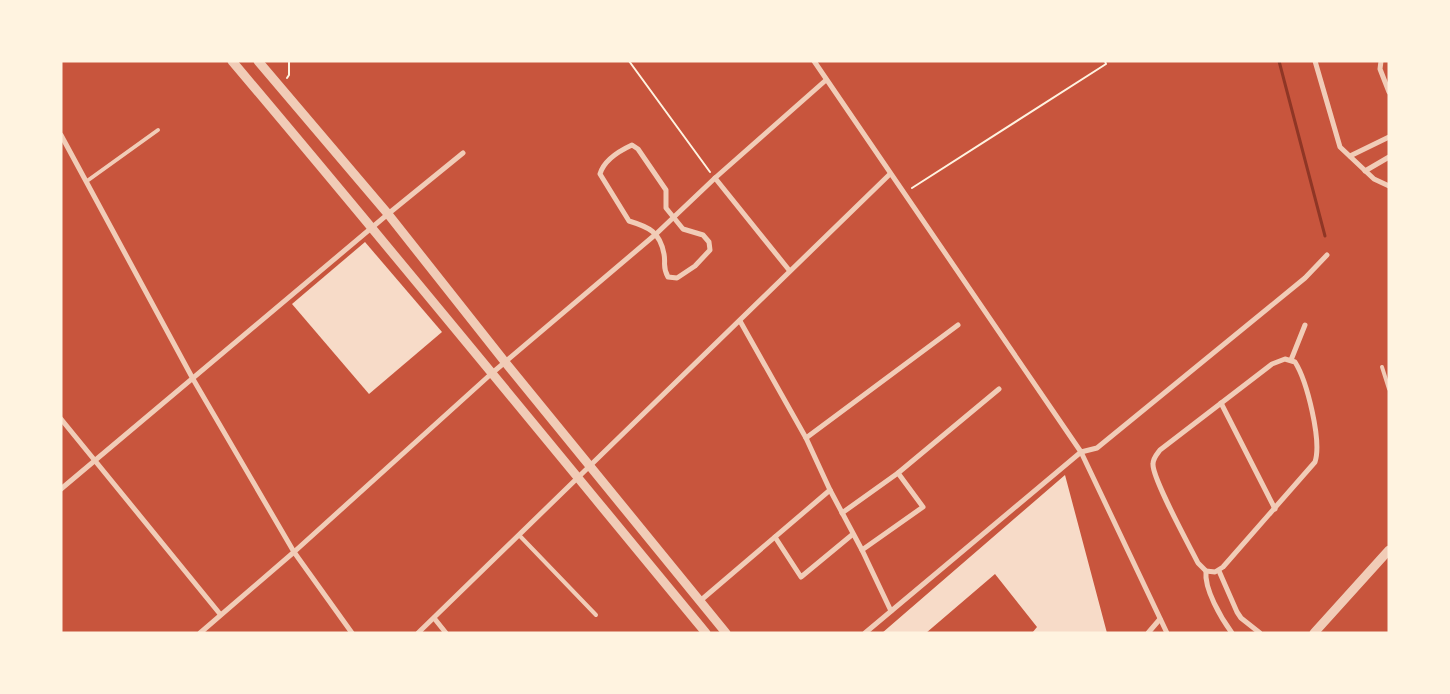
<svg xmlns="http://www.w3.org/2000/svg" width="1450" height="694" font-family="Commissioner,sans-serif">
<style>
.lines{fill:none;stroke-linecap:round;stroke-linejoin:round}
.stream{stroke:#8f3625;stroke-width:3}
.building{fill:#f7dbc8}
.path{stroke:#fff3e0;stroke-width:2}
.service{stroke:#f1ccb7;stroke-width:4}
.minor{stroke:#f1ccb7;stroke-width:5}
.tertiary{stroke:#f1ccb7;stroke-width:9}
</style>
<rect width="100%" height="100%" fill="#c8553d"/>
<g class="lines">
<!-- stream -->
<polyline class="stream" points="1279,61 1325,236"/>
</g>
<!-- building -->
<g class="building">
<polygon points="365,242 442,332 369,394 292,304"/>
<polygon points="1065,475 1107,633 1032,633 1037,627 995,574 926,633 882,633"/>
</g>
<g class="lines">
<!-- path -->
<g class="path">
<polyline points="629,61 710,172"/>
<polyline points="287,78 289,75 289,61"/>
<polyline points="912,188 1106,64 1105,61"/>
</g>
<!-- service -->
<g class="service">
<polyline points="87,181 158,130"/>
<polyline points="1382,367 1389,389"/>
<polyline points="519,535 596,615"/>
</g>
<!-- minor -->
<g class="minor">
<polyline points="814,61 1081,452 1167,633"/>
<polyline points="1315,61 1340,147 1374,179 1389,186"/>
<polyline points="1381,61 1380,69 1389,92"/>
<polyline points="61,135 193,379 294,552 352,633"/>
<path d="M 632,145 L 638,149 L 666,190 L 666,208 L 683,229 L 703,235 L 709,242 L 710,250 L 695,266 L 677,278 L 668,277 C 662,266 666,264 664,254 C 660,232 649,227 629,221 L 600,174 C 604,160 619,151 632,145 Z"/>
<polyline points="1350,156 1389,137"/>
<polyline points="1365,171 1389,157"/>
<polyline points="715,178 789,270"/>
<polyline points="740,321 806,438 830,490 862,550 891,611"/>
<path d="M 1285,359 L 1295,362 C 1307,381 1322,441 1315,462 L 1223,567 L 1215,572 L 1206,571 L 1198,563 C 1189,545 1152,478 1153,464 C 1153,458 1157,454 1160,450 L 1272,364 Z"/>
<polyline points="1291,360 1305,325"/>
<polyline points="1221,403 1275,509"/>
<polyline points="61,419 220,614"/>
<polyline points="806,438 958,325"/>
<polyline points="61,489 388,214 463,153"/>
<polyline points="842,513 898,473 999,389"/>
<polyline points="775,537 801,577 853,534"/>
<polyline points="862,550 923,507 898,473"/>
<path d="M 1206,571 C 1204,589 1221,618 1232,633"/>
<polyline points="1219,571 1237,612 1241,618 1260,633"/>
<polyline points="700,601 830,490"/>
<polyline points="434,618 446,633"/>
<polyline points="200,633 294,552 491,374 656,234 715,178 826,80"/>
<polyline points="418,633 890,174"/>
<polyline points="865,633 1081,452 1097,448 1305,278 1327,255"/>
<polyline points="1148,633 1160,619"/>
</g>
<!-- tertiary -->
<g class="tertiary">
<path d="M 232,61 C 392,250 548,442 706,633"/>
<polyline points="258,61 388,214 505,362 726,633"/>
<polyline points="1314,633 1389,550"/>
</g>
</g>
<!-- border -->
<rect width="1450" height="694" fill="none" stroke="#fff3e0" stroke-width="125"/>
</svg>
